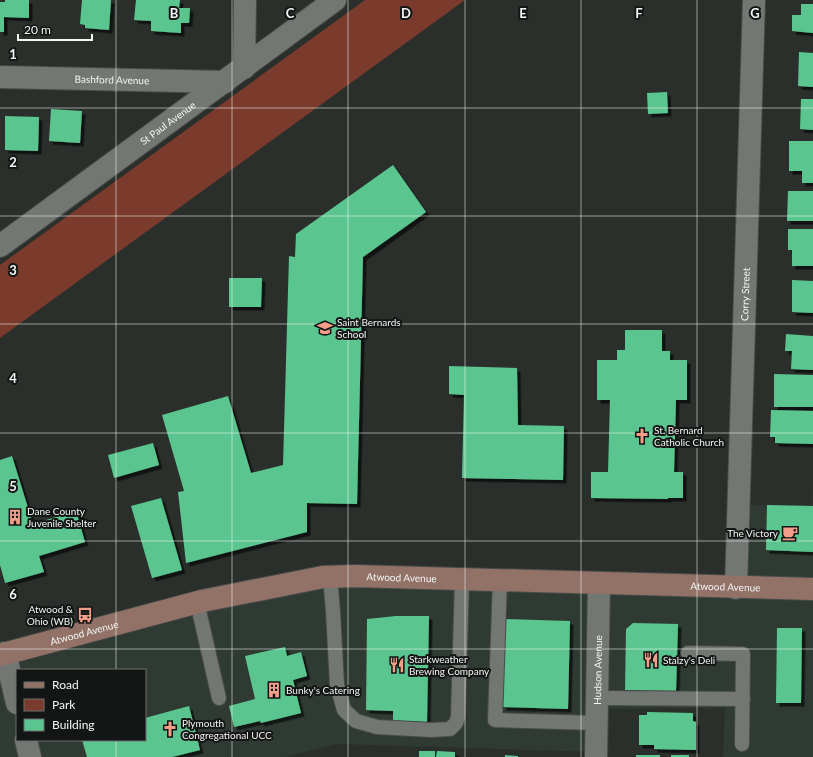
<svg xmlns="http://www.w3.org/2000/svg" width="813" height="757" font-family="Lato,sans-serif">
<style>
.built{fill:#2f3a33;fill-rule:evenodd}
.green{fill:#7a3b2c}
.building{fill:#5ac58e;filter:url(#shadow)}
.lines{fill:none;stroke-linecap:round;stroke-linejoin:round}
.lane-casing{stroke:#494c4a;stroke-width:16}
.street-casing{stroke:#494c4a;stroke-width:24}
.secondary-casing{stroke:#494c4a;stroke-width:24}
.lane{stroke:#727774;stroke-width:14}
.street{stroke:#727774;stroke-width:22}
.secondary{stroke:#927167;stroke-width:22}
.grid{fill:none;stroke:#f2f5f3;stroke-width:1;stroke-opacity:0.55}
.labels{text-anchor:middle;dominant-baseline:central;stroke-width:4;stroke-linejoin:round;paint-order:stroke}
.street-label{font-size:10px;fill:#f2f5f3;stroke:#141615}
.poi-label{font-size:10px;fill:#f2f5f3;stroke:#141615;text-anchor:start}
.grid-label{font-size:13px;text-anchor:middle;font-weight:bold;fill:#f2f5f3;stroke:#141615;stroke-width:4;stroke-linejoin:round;paint-order:stroke}
</style>
<defs>
<filter id="shadow"><feDropShadow dx="3.5" dy="3.5" stdDeviation="0" flood-color="#0009"/></filter>
</defs>
<rect width="100%" height="100%" fill="#2a2f2c"/>
<!-- built -->
<path class="built" d="M 813,487 L 813,757 L 723,757 L 725,708 L 612,709 L 597,712 L 596,752 L 337,744 L 286,757 L 0,757 L 0,655 L 323,577 L 736,588 L 740,506 L 762,505 L 812,505 ZM 17,670 L 145,670 L 145,740 L 17,740 Z"/>
<!-- green -->
<polygon class="green" points="365,0 465,0 0,338 0,265"/>
<!-- building -->
<g class="building">
<polygon points="5,0 29,0 29,18 4,17 4,32 0,32 0,2 5,2"/>
<polygon points="82,0 111,0 109,30 85,28 85,25 80,24"/>
<polygon points="136,0 180,0 179,8 190,8 189,23 181,23 181,33 151,31 151,21 134,20"/>
<polygon points="801,4 813,4 813,33 792,31 792,15 801,15"/>
<polygon points="799,52 813,53 813,87 798,86"/>
<polygon points="667,92 668,113 648,114 647,93"/>
<polygon points="801,99 813,99 813,130 800,129"/>
<polygon points="51,109 82,111 80,143 49,141"/>
<polygon points="5,116 39,117 38,151 5,150"/>
<polygon points="789,141 813,141 813,183 802,183 802,171 789,171"/>
<polygon points="393,165 426,212 363,257 357,504 307,503 307,532 186,563 178,492 184,491 162,415 228,396 251,473 283,465 289,256 295,257 296,234"/>
<polygon points="788,191 813,191 813,221 787,221"/>
<polygon points="788,229 813,229 813,266 792,266 792,250 788,250"/>
<polygon points="229,278 262,278 261,307 229,307"/>
<polygon points="792,280 813,281 813,313 792,312"/>
<polygon points="625,330 662,330 662,351 670,351 670,360 687,360 687,400 676,400 674,472 683,472 683,498 668,498 668,499 591,498 591,472 608,472 610,400 597,400 597,360 617,360 617,350 625,350"/>
<polygon points="786,334 813,336 813,370 791,369 792,351 785,351"/>
<polygon points="449,366 517,368 518,425 564,426 563,480 462,478 464,395 449,394"/>
<polygon points="774,374 813,375 813,407 774,407"/>
<polygon points="771,410 813,411 813,444 775,443 775,437 770,437"/>
<polygon points="153,443 159,465 114,478 108,455"/>
<polygon points="12,456 33,524 76,511 85,542 39,556 44,572 5,583 0,565 0,460"/>
<polygon points="161,498 182,570 152,578 131,506"/>
<polygon points="767,505 813,506 813,552 766,550"/>
<polygon points="396,616 429,616 427,722 393,721 393,711 366,710 367,619"/>
<polygon points="505,619 570,621 568,709 503,707"/>
<polygon points="633,623 678,624 676,691 625,690 626,629"/>
<polygon points="777,628 802,628 801,703 776,703"/>
<polygon points="285,647 287,656 301,652 307,676 293,680 301,713 261,723 260,721 234,727 229,706 255,699 245,656"/>
<polygon points="189,706 200,750 172,757 87,757 82,740 145,740 145,718"/>
<polygon points="647,712 693,713 693,721 696,722 696,750 654,749 654,745 639,745 639,715 647,715"/>
<rect x="419" y="751" width="16" height="6"/>
<polygon points="437,751 455,752 455,757 436,757"/>
<polygon points="505,755 518,756 518,757 505,757"/>
<rect x="636" y="755" width="24" height="2"/>
<rect x="671" y="755" width="18" height="2"/>
</g>
<g class="lines">
<defs>
<g id="lane">
<polyline points="330,577 333,611 337,685 344,710 356,721 377,727 431,730 450,729 456,723 458,717 462,579"/>
<polyline points="500,580 495,720 596,723"/>
<polyline points="197,602 219,698"/>
<polyline points="688,653 743,654 742,744"/>
<polyline points="597,698 743,699"/>
</g>
<g id="street">
<polyline points="244,68 245,0"/>
<path id="s1" d="M 0,77 L 225,82"/>
<path id="s2" d="M 0,246 L 335,0"/>
<path id="s3" d="M 736,588 L 754,0"/>
<polyline points="5,653 17,703"/>
<polyline points="26,740 30,757"/>
<path id="s4" d="M 596,757 L 599,584"/>
</g>
<g id="secondary">
<path id="s5" d="M 0,655 L 202,601 L 323,577 L 355,576 L 813,589"/>
</g>
</defs>
<!-- lane casing -->
<use href="#lane" class="lane-casing"/>
<!-- street casing -->
<use href="#street" class="street-casing"/>
<!-- secondary casing -->
<use href="#secondary" class="secondary-casing"/>
<!-- lane -->
<use href="#lane" class="lane"/>
<!-- street -->
<use href="#street" class="street"/>
<!-- secondary -->
<use href="#secondary" class="secondary"/>
</g>
<!-- grid -->
<path class="grid" d="M 116,0 L 116,670M 232,0 L 232,757M 348,0 L 348,757M 465,0 L 465,757M 581,0 L 581,757M 697,0 L 697,757M 0,108 L 813,108M 0,216 L 813,216M 0,324 L 813,324M 0,433 L 813,433M 0,541 L 813,541M 0,649 L 813,649M 116,740 L 116,757"/>
<!-- icons -->
<defs>
<symbol id="school-bare" viewBox="-9 -9 18 18"><path d="M0-5L7-2L0 1L-7-2ZM-4 1L0 2.5L4 1V4Q0 6-4 4Z" fill="#f49e8a" stroke="#141615" stroke-width="2.5" paint-order="stroke"/></symbol>
<symbol id="church-bare" viewBox="-9 -9 18 18"><path d="M-1.2-6h2.4v3.5h3.3v2.4h-3.3V6h-2.4V-.1h-3.3v-2.4h3.3Z" fill="#f49e8a" stroke="#141615" stroke-width="2.5" paint-order="stroke"/></symbol>
<symbol id="building-bare" viewBox="-9 -9 18 18"><path d="M-4-6H4V6H1V3H-1V6H-4ZM-2.5-4.3h1.7v1.8h-1.7ZM.8-4.3h1.7v1.8H.8ZM-2.5-1h1.7V.8h-1.7ZM.8-1h1.7V.8H.8Z" fill="#f49e8a" stroke="#141615" stroke-width="2.5" paint-order="stroke"/></symbol>
<symbol id="cafe-bare" viewBox="-9 -9 18 18"><path d="M-5.5-4.5H6V0H3Q3 3.5 0 3.5H-2.5Q-5.5 3.5-5.5 0ZM3-3.2v2h1.7v-2ZM-6 4.5H4V6H-6Z" fill="#f49e8a" stroke="#141615" stroke-width="2.5" paint-order="stroke"/></symbol>
<symbol id="bus-bare" viewBox="-9 -9 18 18"><path d="M-5-6H5V4H4V6H2V4H-2V6H-4V4H-5ZM-3.5-4V0h7V-4ZM-3.5 1.2v1.5H-2V1.2ZM2 1.2v1.5H3.5V1.2Z" fill="#f49e8a" stroke="#141615" stroke-width="2.5" paint-order="stroke"/></symbol>
<symbol id="restaurant-bare" viewBox="-9 -9 18 18"><path d="M-5-6h1v4h1v-4h1v4h1v-4h1v5L-1.5 .5V6h-2V.5L-5-1ZM5-6V6H3V1.5H1.5Q1.5-4 5-6Z" fill="#f49e8a" stroke="#141615" stroke-width="2.5" paint-order="stroke"/></symbol>
</defs>
<g fill-rule="evenodd">
<use href="#school-bare" x="314" y="317" width="22" height="22"/>
<use href="#church-bare" x="631" y="425" width="22" height="22"/>
<use href="#building-bare" x="4" y="506" width="22" height="22"/>
<use href="#cafe-bare" x="779" y="522" width="22" height="22"/>
<use href="#bus-bare" x="74" y="604" width="22" height="22"/>
<use href="#restaurant-bare" x="640" y="649" width="22" height="22"/>
<use href="#restaurant-bare" x="386" y="654" width="22" height="22"/>
<use href="#building-bare" x="263" y="679" width="22" height="22"/>
<use href="#church-bare" x="159" y="718" width="22" height="22"/>
</g>
<g class="labels">
<!-- street labels -->
<g class="street-label">
<text stroke="none"><textPath href="#s1" startOffset="112">Bashford Avenue</textPath></text>
<text stroke="none"><textPath href="#s2" startOffset="208">St Paul Avenue</textPath></text>
<text stroke="none"><textPath href="#s3" startOffset="294">Corry Street</textPath></text>
<text stroke="none"><textPath href="#s5" startOffset="411">Atwood Avenue</textPath></text>
<text stroke="none"><textPath href="#s5" startOffset="735">Atwood Avenue</textPath></text>
<text stroke="none"><textPath href="#s5" startOffset="87">Atwood Avenue</textPath></text>
<text stroke="none"><textPath href="#s4" startOffset="87">Hudson Avenue</textPath></text>
</g>
<!-- poi labels -->
<g class="poi-label">
<text x="337" y="322">Saint Bernards<tspan x="337" dy="12">School</tspan></text>
<text x="654" y="430">St. Bernard<tspan x="654" dy="12">Catholic Church</tspan></text>
<text x="27" y="511">Dane County<tspan x="27" dy="12">Juvenile Shelter</tspan></text>
<text x="778" y="533" text-anchor="end">The Victory</text>
<text x="73" y="609" text-anchor="end">Atwood &amp;<tspan x="73" dy="12">Ohio (WB)</tspan></text>
<text x="409" y="659">Starkweather<tspan x="409" dy="12">Brewing Company</tspan></text>
<text x="663" y="660">Stalzy's Deli</text>
<text x="286" y="690">Bunky's Catering</text>
<text x="182" y="723">Plymouth<tspan x="182" dy="12">Congregational UCC</tspan></text>
</g>
</g>
<g class="grid-label">
<text x="174" y="18">B</text>
<text x="290" y="18">C</text>
<text x="406" y="18">D</text>
<text x="523" y="18">E</text>
<text x="639" y="18">F</text>
<text x="755" y="18">G</text>
<text x="13" y="59">1</text>
<text x="13" y="167">2</text>
<text x="13" y="275">3</text>
<text x="13" y="383">4</text>
<text x="13" y="491">5</text>
<text x="13" y="599">6</text>
</g>
<!-- legend -->
<rect x="16" y="669" width="130" height="72" fill="#141615" stroke="#6d6f6e"/>
<rect x="24" y="682" width="20" height="6" fill="#927167" stroke="#6d6f6e"/>
<text x="52" y="689" font-size="12" fill="#f2f5f3">Road</text>
<rect x="24" y="699" width="20" height="12" fill="#7a3b2c" stroke="#6d6f6e"/>
<text x="52" y="709" font-size="12" fill="#f2f5f3">Park</text>
<rect x="24" y="719" width="20" height="12" fill="#5ac58e" stroke="#6d6f6e"/>
<text x="52" y="729" font-size="12" fill="#f2f5f3">Building</text>
<!-- scale -->
<path d="M18 34v6h74v-6" fill="none" stroke="#f2f5f3" stroke-width="2"/>
<text x="24" y="34" font-size="12" fill="#f2f5f3" stroke="#141615" stroke-width="3" paint-order="stroke">20 m</text>
</svg>
